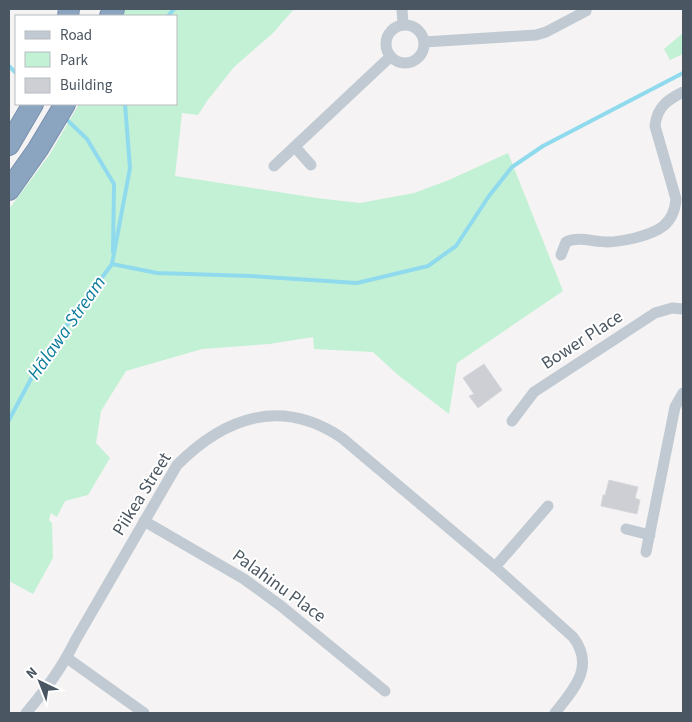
<svg xmlns="http://www.w3.org/2000/svg" width="692" height="722" font-family="'Source Sans 3',sans-serif">
<style>
.green{fill:#c3f1d5}
.lines{fill:none;stroke-linecap:round;stroke-linejoin:round}
.stream{stroke:#90daee;stroke-width:4}
.building{fill:#cdcfd5;stroke:#d7d9de}
.motorway-casing{stroke:#7690ad;stroke-width:22}
.minor{stroke:#c1cad2;stroke-width:11}
.motorway{stroke:#8ba5c1;stroke-width:20}
.labels{text-anchor:middle;dominant-baseline:central;stroke-width:4;stroke-linejoin:round;paint-order:stroke}
.street-label{font-size:18px;fill:#4a5661;stroke:#fff}
.water-label{font-size:19px;font-style:italic;fill:#0c7c9b;stroke:#fff}
</style>
<rect width="100%" height="100%" fill="#f5f3f3"/>
<!-- green -->
<g class="green">
<polygon points="126,9 294,9 273,33 234,67 207,101 198,115 182,113 175,176 317,198 360,203 414,193 449,180 508,153 563,291 457,363 449,414 398,375 373,352 314,349 313,337 269,344 202,349 126,371 101,411 96,443 110,458 88,495 65,501 57,517 51,513 49,520 52,523 53,558 33,594 9,581 9,209 50,154 79,104 176,104 176,16 123,16"/>
<polygon points="683,33 683,54 670,60 664,49"/>
</g>
<g class="lines">
<!-- stream -->
<g class="stream">
<polyline points="168,16 174,9"/>
<polyline points="9,66 16,73"/>
<polyline points="65,118 87,139 114,184 113,252"/>
<polyline points="112,264 157,273 251,276 357,283 428,266 456,246 489,196 512,167 543,146 683,73"/>
<polyline points="9,420 41,360 112,264 130,168 125,104"/>
</g>
</g>
<!-- building -->
<g class="building">
<polygon points="484,364 502,390 478,408 469,396 474,394 463,378"/>
<polygon points="609,480 638,487 635,498 640,500 637,514 601,506 603,495 605,495"/>
</g>
<g class="lines">
<defs>
<g id="motorway">
<polyline points="68,16 69,9"/>
<polyline points="110,16 114,9"/>
<polyline points="9,145 33,104"/>
<polyline points="9,190 38,149 65,104"/>
</g>
</defs>
<!-- motorway casing -->
<use href="#motorway" class="motorway-casing"/>
<!-- minor -->
<g class="minor">
<polyline points="402,9 403,25"/>
<circle cx="405" cy="44" r="19"/>
<polyline points="424,42 536,35 546,32 586,11"/>
<polyline points="295,147 311,165"/>
<polyline points="274,166 390,57"/>
<path d="M 561,255 L 566,242 C 579,236 593,242 608,242 C 617,242 626,240 635,238 C 658,232 674,225 676,199 L 655,126 C 657,107 667,100 683,92"/>
<polyline points="512,421 534,392 655,313 672,308 683,309"/>
<polyline points="144,521 244,579 281,606 385,691"/>
<polyline points="626,529 650,535"/>
<polyline points="646,552 675,407 683,393"/>
<polyline points="495,567 548,506"/>
<polyline points="67,658 144,713"/>
<path d="M 26,713 C 45,691 62,668 75,641 L 177,465 C 225,417 281,397 342,438 L 495,567 L 573,637 C 596,667 573,690 555,713"/>
</g>
<!-- motorway -->
<use href="#motorway" class="motorway"/>
</g>
<g class="labels">
<!-- street labels -->
<g class="street-label">
<text transform="translate(582 340) rotate(-33)">Bower Place</text>
<text transform="translate(142 494) rotate(-58)">Piikea Street</text>
<text transform="translate(279 586) rotate(36)">Palahinu Place</text>
</g>
<!-- water labels -->
<g class="water-label">
<text transform="translate(67 328) rotate(-55)">Hālawa Stream</text>
</g>
</g>
<!-- border -->
<rect width="692" height="722" fill="none" stroke="#4a5661" stroke-width="20"/>
<!-- legend -->
<rect x="15" y="15" width="162" height="90" fill="#ffffff" stroke="#b7bbc0"/>
<rect x="25" y="31" width="25" height="8" fill="#c1cad2" stroke="#b7bbc0"/>
<text x="60" y="40" font-size="15" fill="#4a5661">Road</text>
<rect x="25" y="52" width="25" height="15" fill="#c3f1d5" stroke="#b7bbc0"/>
<text x="60" y="65" font-size="15" fill="#4a5661">Park</text>
<rect x="25" y="78" width="25" height="15" fill="#cdcfd5" stroke="#b7bbc0"/>
<text x="60" y="90" font-size="15" fill="#4a5661">Building</text>
<!-- north arrow -->
<g transform="translate(40 682) rotate(317)" stroke="#ffffff" stroke-width="4" paint-order="stroke">
<path d="M0-4L9 19L0 12L-9 19Z" fill="#4a5661"/>
<text y="-8" font-size="14" font-weight="bold" text-anchor="middle" fill="#4a5661">N</text>
</g>
</svg>
